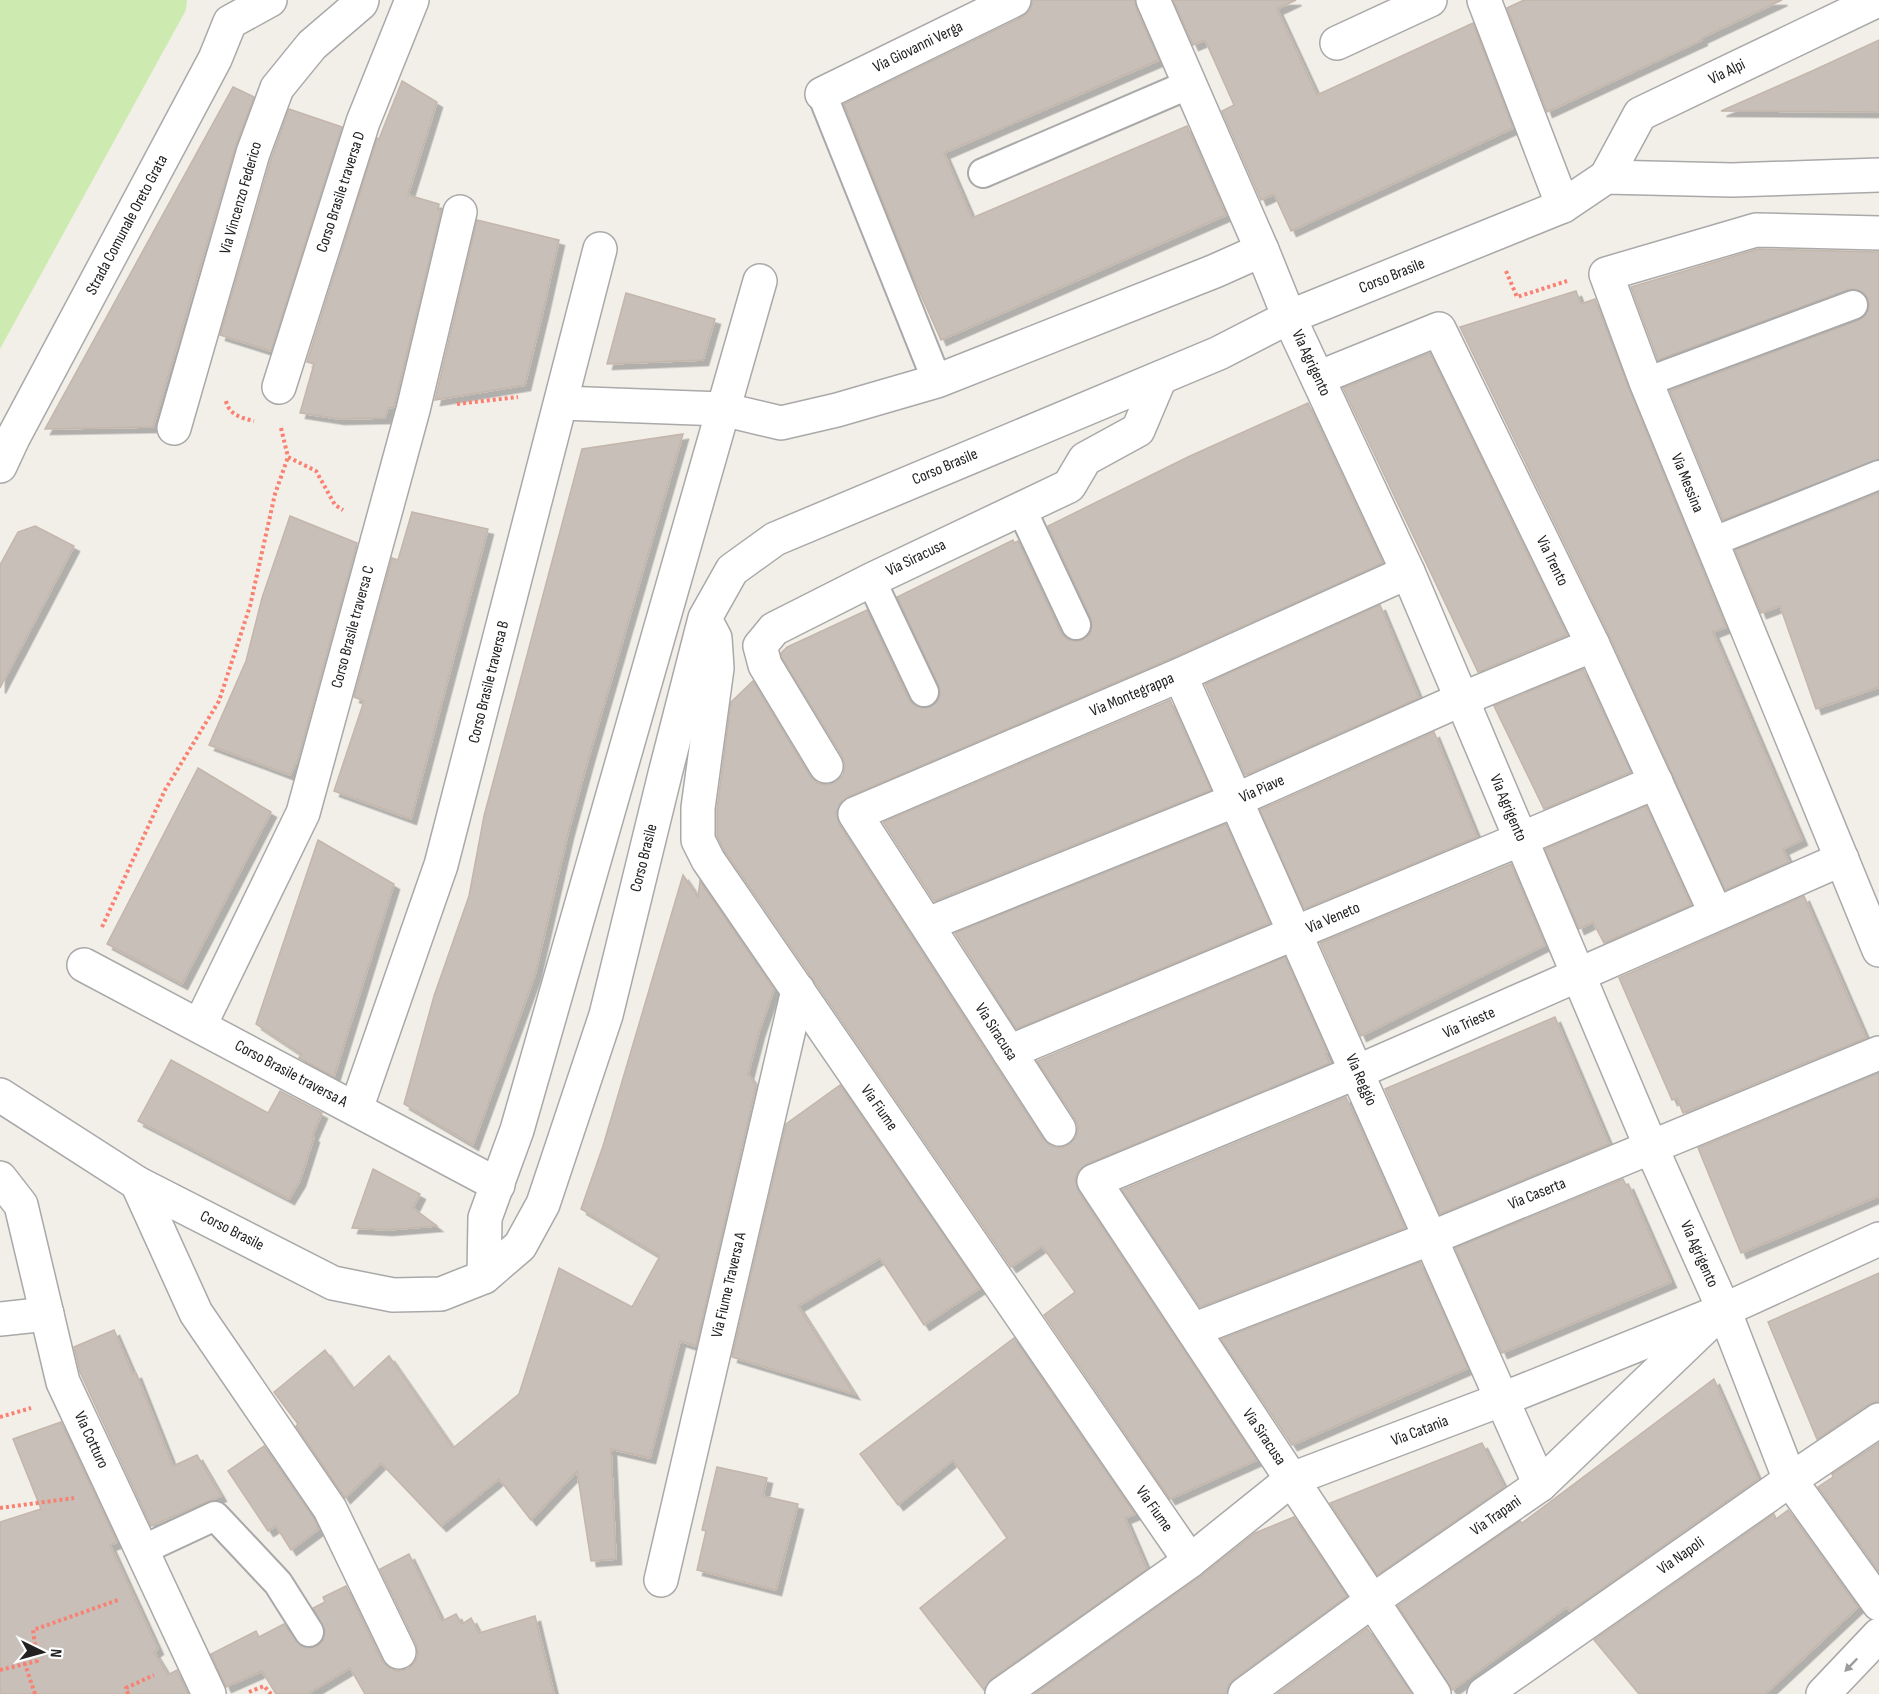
<svg xmlns="http://www.w3.org/2000/svg" width="1879" height="1694" font-family="'Sofia Sans Condensed',sans-serif">
<style>
.grass{fill:#cdebb0}
.building{fill:#c7bfb8;stroke:#c4b6ab;stroke-width:1.5;filter:url(#shadow)}
.lines{fill:none;stroke-linecap:round;stroke-linejoin:round}
.service-casing{stroke:#a9a9a9;stroke-width:32}
.minor-casing{stroke:#a9a9a9;stroke-width:36}
.tertiary-casing{stroke:#a9a9a9;stroke-width:36}
.path{stroke:#fa8072;stroke-width:4;stroke-dasharray:3 3;stroke-linecap:butt}
.service{stroke:#fff;stroke-width:28}
.minor{stroke:#fff;stroke-width:33}
.tertiary{stroke:#fff;stroke-width:33}
.oneway{fill:#9c9c9c}
.labels{text-anchor:middle;dominant-baseline:central;stroke-width:6;stroke-linejoin:round;paint-order:stroke}
.street-label{font-size:16px;fill:#222;stroke:#fff}
</style>
<defs>
<filter id="shadow"><feDropShadow dx="5.5" dy="5.5" stdDeviation="0" flood-color="#0004"/></filter>
</defs>
<rect width="100%" height="100%" fill="#f2efe9"/>
<!-- grass -->
<polygon class="grass" points="0,0 187,0 186,10 0,349"/>
<!-- building -->
<g class="building">
<polygon points="1033,0 1135,0 1136,8 1159,60 944,153 972,218 1187,126 1226,215 941,340 913,277 844,104 1022,17 1030,10"/>
<polygon points="1173,0 1296,0 1277,9 1317,95 1473,23 1513,128 1291,231 1274,194 1261,200 1222,111 1234,105 1205,40 1193,45"/>
<polygon points="1524,0 1782,0 1701,38 1702,40 1547,112 1507,8"/>
<polygon points="1879,40 1879,112 1721,111 1812,71"/>
<polygon points="402,81 437,102 408,195 439,204 438,210 441,211 394,407 388,408 385,418 339,419 300,413 314,364 307,362 377,138 379,139"/>
<polygon points="233,87 254,97 235,148 153,427 45,429"/>
<polygon points="289,109 342,127 271,351 220,335 271,159"/>
<polygon points="477,220 559,240 544,307 525,385 435,400"/>
<polygon points="1758,249 1879,252 1879,459 1723,520 1670,391 1859,320 1865,316 1869,308 1868,299 1864,293 1856,289 1847,290 1658,360 1631,287"/>
<polygon points="1576,291 1581,304 1595,299 1629,389 1726,627 1713,632 1802,840 1783,849 1789,862 1725,890 1610,637 1460,327"/>
<polygon points="626,293 715,319 703,360 607,364"/>
<polygon points="1430,353 1567,635 1478,672 1343,388"/>
<polygon points="1308,403 1383,563 1172,658 848,797 840,803 836,813 839,824 1043,1139 1051,1146 1061,1148 1070,1144 1076,1137 1078,1127 1075,1119 1037,1061 1285,957 1327,1052 1325,1053 1330,1063 1087,1164 1079,1170 1075,1180 1078,1191 1257,1460 1170,1499 1044,1315 1075,1292 1042,1246 1011,1267 724,850 717,836 717,809 731,702 753,681 810,776 818,783 827,785 836,782 843,775 845,765 842,756 782,658 781,653 787,647 867,610 909,700 915,706 923,708 930,707 938,701 940,694 939,686 897,597 1013,540 1014,543 1018,541 1061,633 1067,639 1075,641 1082,640 1090,634 1092,626 1091,619 1048,526 1190,456"/>
<polygon points="683,434 588,760 568,833 535,975 473,1145 404,1104 434,996 469,896 484,816 582,449"/>
<polygon points="1879,493 1879,687 1816,709 1780,606 1761,613 1735,550"/>
<polygon points="412,512 488,529 411,819 334,791 364,701 354,697 392,558 398,560"/>
<polygon points="290,516 357,543 298,759 290,775 209,745 246,661 262,598"/>
<polygon points="35,526 74,546 0,688 0,565 18,532"/>
<polygon points="1380,605 1419,698 1245,775 1205,684"/>
<polygon points="1583,669 1631,772 1544,809 1494,706"/>
<polygon points="1170,700 1211,790 934,901 883,822"/>
<polygon points="1434,732 1477,837 1304,909 1260,810"/>
<polygon points="198,768 271,812 182,984 107,944"/>
<polygon points="1646,806 1691,905 1604,943 1593,922 1579,929 1545,849"/>
<polygon points="1226,824 1270,923 1016,1029 955,933"/>
<polygon points="318,840 394,884 334,1077 299,1058 301,1054 256,1024"/>
<polygon points="1511,864 1545,945 1361,1036 1320,943"/>
<polygon points="683,875 698,897 700,881 774,989 759,1032 748,1074 756,1086 696,1346 680,1341 650,1458 611,1449 616,1559 591,1561 577,1471 531,1520 499,1479 441,1526 381,1463 345,1498 296,1426 298,1424 274,1392 325,1350 353,1389 389,1356 453,1448 519,1394 559,1268 632,1307 660,1256 581,1209 603,1146"/>
<polygon points="1804,896 1866,1038 1683,1113 1677,1098 1672,1100 1619,978"/>
<polygon points="1555,1017 1609,1144 1440,1214 1385,1089"/>
<polygon points="171,1060 268,1113 280,1091 322,1113 312,1136 314,1137 300,1181 289,1199 138,1121"/>
<polygon points="1879,1073 1879,1196 1741,1253 1698,1148"/>
<polygon points="840,1085 980,1288 924,1325 880,1258 798,1306 854,1394 732,1357 786,1124"/>
<polygon points="1346,1097 1405,1228 1200,1307 1122,1190"/>
<polygon points="373,1169 420,1194 413,1208 437,1226 387,1230 352,1228"/>
<polygon points="1623,1179 1626,1185 1628,1184 1671,1282 1502,1353 1455,1248"/>
<polygon points="1420,1262 1468,1368 1292,1445 1221,1339"/>
<polygon points="1879,1273 1879,1401 1869,1404 1817,1439 1768,1322"/>
<polygon points="114,1330 133,1374 136,1373 173,1466 197,1455 221,1496 151,1526 80,1372 74,1347"/>
<polygon points="1014,1338 1135,1514 1125,1518 1147,1569 991,1679 984,1690 920,1608 1007,1538 953,1460 898,1505 860,1454"/>
<polygon points="1714,1379 1758,1479 1570,1611 1567,1607 1452,1690 1398,1606 1520,1521 1522,1523"/>
<polygon points="61,1422 117,1542 110,1545 158,1649 154,1652 168,1675 177,1670 188,1694 0,1694 0,1522 41,1509 13,1439"/>
<polygon points="1482,1443 1504,1487 1377,1575 1330,1503"/>
<polygon points="1879,1443 1879,1572 1818,1487 1833,1477 1832,1474"/>
<polygon points="264,1446 314,1518 319,1529 291,1550 276,1526 268,1531 228,1471"/>
<polygon points="717,1467 767,1478 763,1496 798,1504 776,1590 697,1570 706,1531 702,1530"/>
<polygon points="1788,1510 1858,1607 1765,1694 1639,1694 1594,1640 1774,1514 1776,1519"/>
<polygon points="1294,1517 1347,1596 1234,1679 1228,1686 1227,1694 1034,1694 1201,1576 1255,1533"/>
<polygon points="409,1554 442,1621 456,1614 462,1624 471,1618 479,1633 535,1616 554,1694 365,1694 350,1668 307,1694 276,1694 262,1671 226,1687 211,1654 256,1631 259,1637 284,1624 301,1646 309,1648 317,1646 323,1640 325,1631 313,1608 325,1602 323,1597 346,1586 382,1661 388,1667 397,1671 408,1669 415,1662 418,1654 416,1644 380,1569"/>
<polygon points="1367,1628 1412,1694 1277,1694"/>
</g>
<g class="lines">
<defs>
<g id="service">
<polyline points="822,94 937,381"/>
<polyline points="983,173 1190,84"/>
<polyline points="1646,382 1853,305"/>
<polyline points="1021,508 1076,625"/>
<polyline points="1712,542 1879,475"/>
<polyline points="871,580 924,692"/>
<polyline points="142,1550 215,1516 278,1583 309,1632"/>
</g>
<g id="minor">
<polyline points="1153,0 1262,250 1289,317 1408,572 1651,1147 1724,1310 1790,1480 1879,1604"/>
<polyline points="1484,0 1563,206"/>
<polyline points="1337,43 1430,0"/>
<polyline points="822,94 1014,0"/>
<polyline points="1606,177 1640,114 1878,0"/>
<polyline points="1879,233 1756,230 1606,274 1646,382 1879,950"/>
<polyline points="1318,378 1439,329 1593,645 1716,914"/>
<polyline points="279,387 363,122 412,0"/>
<polyline points="561,403 722,409 781,423 837,410 937,381 1215,271 1262,250"/>
<polyline points="174,428 253,153 277,88 312,45 361,3 362,0"/>
<polyline points="0,466 13,438 215,59 230,22 270,0"/>
<polyline points="707,623 715,638 717,668 698,808 698,840 708,860 1190,1561"/>
<polyline points="1180,675 1540,1485"/>
<polyline points="826,766 765,665 760,646 774,629 871,580 1069,486 1085,459 1138,430 1160,378"/>
<polyline points="928,924 1236,800 1462,699 1593,645"/>
<polyline points="84,965 498,1185"/>
<polyline points="200,1025 303,813 413,410 460,212"/>
<polyline points="1009,1052 1521,839 1656,782"/>
<polyline points="0,1095 137,1183 333,1283 393,1295 441,1294 484,1277 520,1246 543,1204 606,1015 665,774 705,618 732,570 775,539 1219,353 1289,317 1563,206 1606,177 1732,180 1879,175"/>
<polyline points="356,1109 441,865 600,249"/>
<polyline points="1059,1129 855,814 1180,675 1408,572"/>
<polyline points="0,1178 21,1205 63,1382 209,1694"/>
<polyline points="137,1183 196,1313 330,1509 399,1652"/>
<polyline points="484,1277 485,1218 517,1130 760,281"/>
<polyline points="0,1319 47,1314"/>
<polyline points="1193,1330 1431,1238 1879,1053"/>
<polyline points="661,1580 798,990"/>
<polyline points="1002,1694 1190,1561 1292,1479 1503,1399 1724,1310 1879,1239"/>
<polyline points="1245,1694 1372,1601 1540,1485 1711,1321"/>
<polyline points="1434,1694 1094,1181 1357,1072 1842,859"/>
<polyline points="1484,1694 1790,1480 1879,1420"/>
</g>
<polyline id="tertiary" points="1823,1694 1879,1635"/>
</defs>
<!-- service casing -->
<use href="#service" class="service-casing"/>
<!-- minor casing -->
<use href="#minor" class="minor-casing"/>
<!-- tertiary casing -->
<use href="#tertiary" class="tertiary-casing"/>
<!-- path -->
<g class="path">
<polyline points="1506,271 1517,297 1567,281"/>
<path d="M 226,401 C 229,415 242,418 254,421"/>
<polyline points="457,404 518,397"/>
<polyline points="281,428 288,457 316,471 335,505 343,510"/>
<polyline points="102,927 165,790 219,701 250,606 275,494 288,457"/>
<polyline points="0,1417 31,1408"/>
<polyline points="0,1508 74,1498"/>
<polyline points="0,1670 25,1664"/>
<polyline points="249,1692 264,1686 271,1694"/>
<polyline points="35,1694 25,1664 37,1661 33,1630 118,1600"/>
<polyline points="128,1694 126,1688 154,1675"/>
</g>
<!-- service -->
<use href="#service" class="service"/>
<!-- minor -->
<use href="#minor" class="minor"/>
<!-- tertiary -->
<use href="#tertiary" class="tertiary"/>
</g>
<!-- one-way arrows -->
<defs><path id="oneway-solid" d="M-6-.8H1V-3.2L6.5 0L1 3.2V.8H-6Z" transform="scale(1.5)"/></defs>
<use class="oneway" href="#oneway-solid" transform="translate(1851 1665) rotate(134)"/>
<g class="labels">
<!-- street labels -->
<g class="street-label">
<text transform="translate(918 47) rotate(-26)">Via Giovanni Verga</text>
<text transform="translate(1727 72) rotate(-26)">Via Alpi</text>
<text transform="translate(341 192) rotate(-72)">Corso Brasile traversa D</text>
<text transform="translate(241 198) rotate(-74)">Via Vincenzo Federico</text>
<text transform="translate(127 225) rotate(-62)">Strada Comunale Oreto Grata</text>
<text transform="translate(1392 276) rotate(-22)">Corso Brasile</text>
<text transform="translate(1311 363) rotate(65)">Via Agrigento</text>
<text transform="translate(945 467) rotate(-23)">Corso Brasile</text>
<text transform="translate(1687 483) rotate(68)">Via Messina</text>
<text transform="translate(916 558) rotate(-26)">Via Siracusa</text>
<text transform="translate(1552 561) rotate(64)">Via Trento</text>
<text transform="translate(353 627) rotate(-75)">Corso Brasile traversa C</text>
<text transform="translate(489 682) rotate(-76)">Corso Brasile traversa B</text>
<text transform="translate(1132 695) rotate(-23)">Via Montegrappa</text>
<text transform="translate(1262 789) rotate(-24)">Via Piave</text>
<text transform="translate(1508 808) rotate(67)">Via Agrigento</text>
<text transform="translate(644 858) rotate(-76)">Corso Brasile</text>
<text transform="translate(1333 918) rotate(-23)">Via Veneto</text>
<text transform="translate(1469 1023) rotate(-24)">Via Trieste</text>
<text transform="translate(996 1032) rotate(57)">Via Siracusa</text>
<text transform="translate(291 1074) rotate(28)">Corso Brasile traversa A</text>
<text transform="translate(1361 1080) rotate(66)">Via Reggio</text>
<text transform="translate(879 1108) rotate(55)">Via Fiume</text>
<text transform="translate(1537 1194) rotate(-22)">Via Caserta</text>
<text transform="translate(232 1231) rotate(27)">Corso Brasile</text>
<text transform="translate(1699 1254) rotate(66)">Via Agrigento</text>
<text transform="translate(729 1285) rotate(-77)">Via Fiume Traversa A</text>
<text transform="translate(1420 1431) rotate(-21)">Via Catania</text>
<text transform="translate(1264 1437) rotate(56)">Via Siracusa</text>
<text transform="translate(91 1440) rotate(65)">Via Cotturo</text>
<text transform="translate(1154 1509) rotate(55)">Via Fiume</text>
<text transform="translate(1496 1516) rotate(-35)">Via Trapani</text>
<text transform="translate(1681 1556) rotate(-35)">Via Napoli</text>
</g>
</g>
<!-- north arrow -->
<g transform="translate(42 1652) rotate(95)" stroke="#ffffff" stroke-width="4.5" paint-order="stroke">
<path d="M0-4.5L10 22L0 15L-10 22Z" fill="#222222"/>
<text y="-9" font-size="16" font-weight="bold" text-anchor="middle" fill="#222222">N</text>
</g>
</svg>
